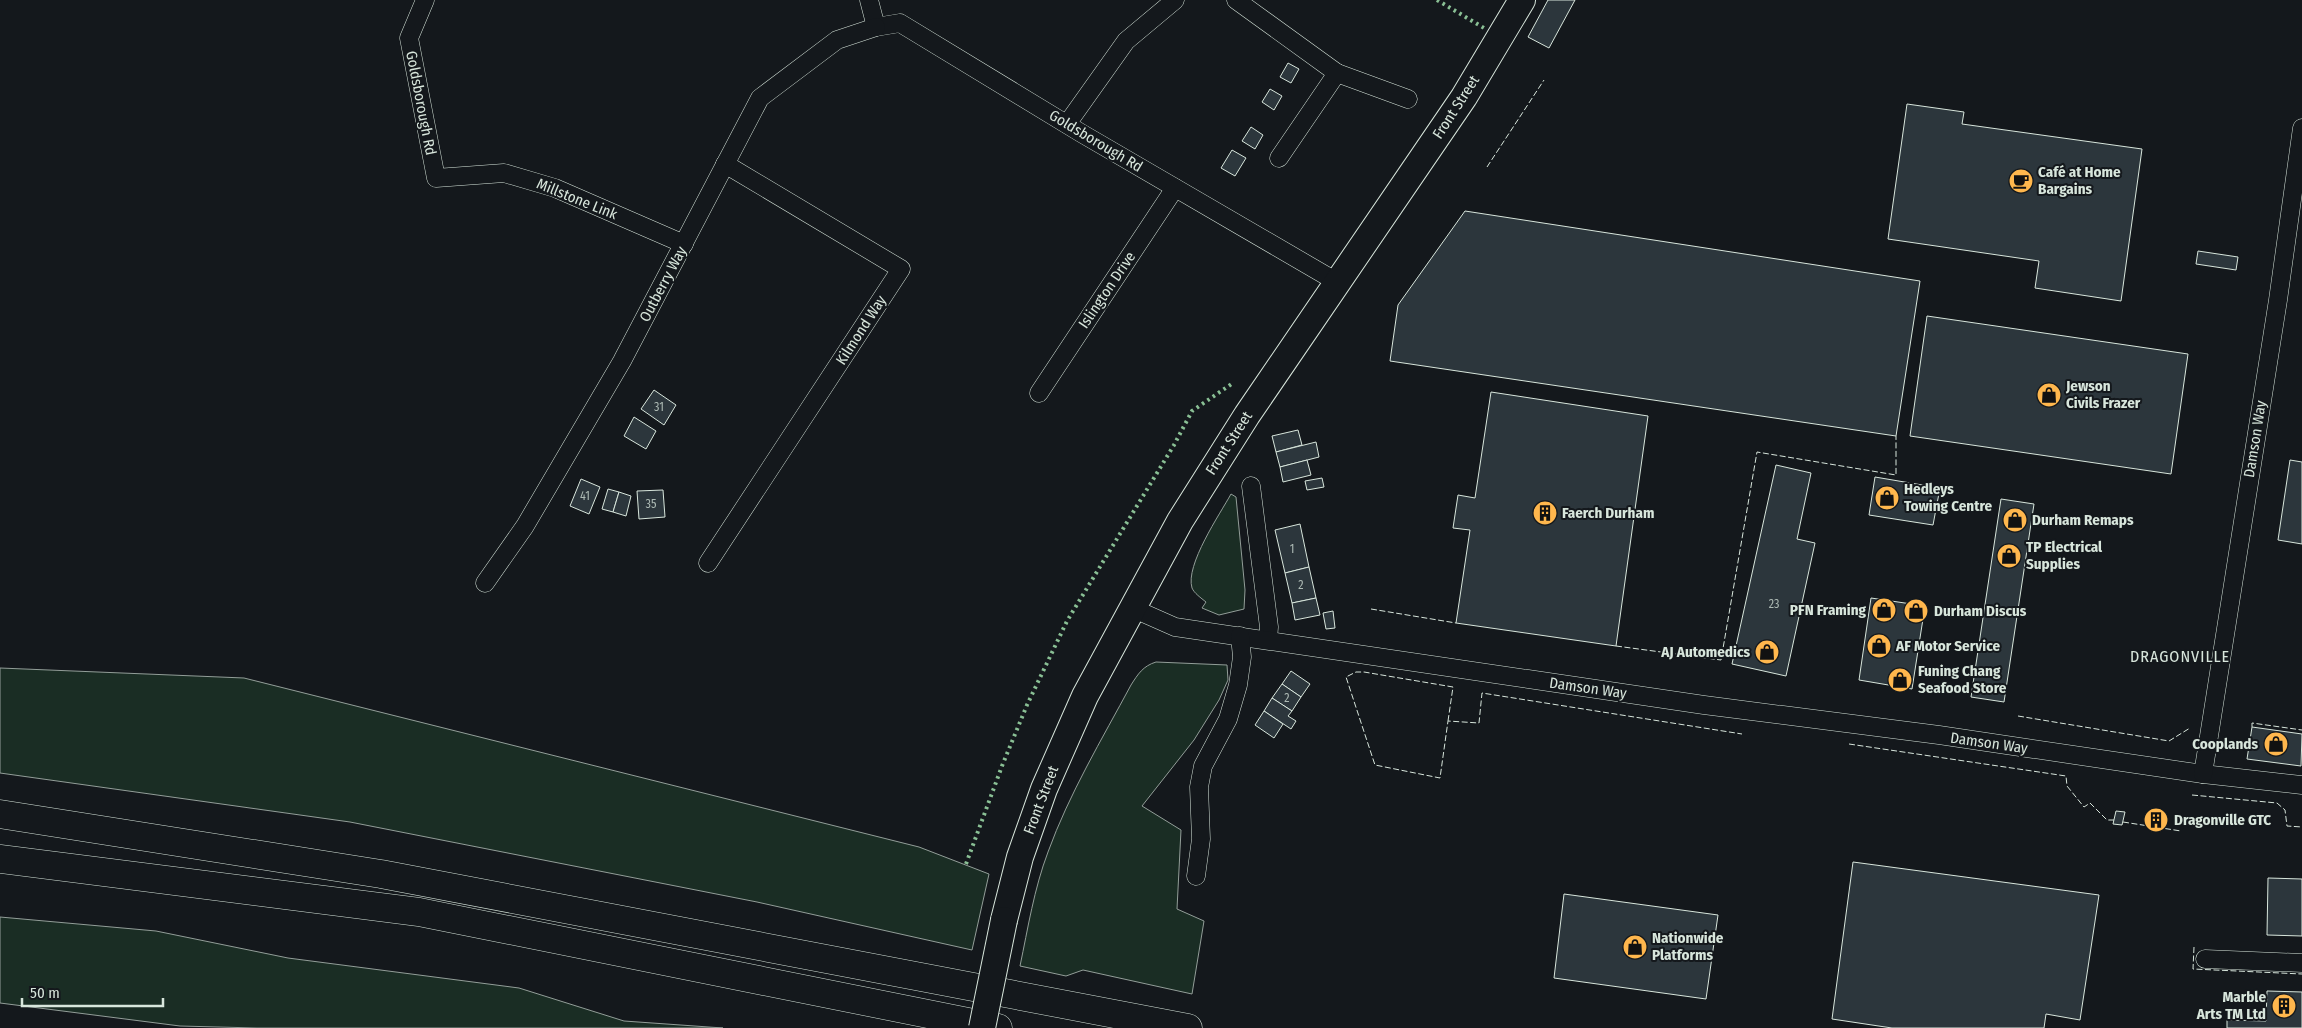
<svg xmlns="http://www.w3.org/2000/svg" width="2302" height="1028" font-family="'Fira Sans Condensed',sans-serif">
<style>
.green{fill:#1a2d24;stroke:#939e99}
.building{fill:#2c363c;stroke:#d8e6dc}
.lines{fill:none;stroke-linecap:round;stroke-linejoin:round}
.minor-casing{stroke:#d8e6dc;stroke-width:19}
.primary-casing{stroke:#d8e6dc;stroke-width:28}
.motorway-casing{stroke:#d8e6dc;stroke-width:29}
.minor{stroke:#14181c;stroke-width:18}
.primary{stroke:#14181c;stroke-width:26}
.motorway{stroke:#14181c;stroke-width:28}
.primary-bridge-casing{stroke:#d8e6dc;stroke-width:28;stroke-linecap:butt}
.primary-bridge{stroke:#14181c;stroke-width:26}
.hedge{stroke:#8ac095;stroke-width:4;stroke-dasharray:2.5 4;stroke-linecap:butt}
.fence{stroke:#d8e6dc;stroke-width:1;stroke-dasharray:6 2.5;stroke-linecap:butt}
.labels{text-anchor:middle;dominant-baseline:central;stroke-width:4;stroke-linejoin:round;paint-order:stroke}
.number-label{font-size:12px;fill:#adbab4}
.street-label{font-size:15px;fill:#d8e6dc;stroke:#14181c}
.poi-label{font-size:15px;font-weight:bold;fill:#d8e6dc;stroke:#14181c;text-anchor:start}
.neighbourhood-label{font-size:16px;letter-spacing:1px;fill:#d8e6dc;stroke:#14181c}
</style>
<rect width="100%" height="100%" fill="#14181c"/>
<!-- green -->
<g class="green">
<path d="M 1231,494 L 1236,497 L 1245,590 L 1244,609 L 1219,615 L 1202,608 L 1206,602 C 1201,598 1194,593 1192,588 C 1185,565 1220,514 1231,494 Z"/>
<path d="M 1156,662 L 1227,665 L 1228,680 L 1219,700 L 1194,740 L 1142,806 L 1181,830 L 1177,909 L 1204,921 L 1192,994 L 1083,970 L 1066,976 L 1020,966 C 1028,928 1034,889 1048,852 C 1069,794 1102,739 1131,685 C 1138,674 1143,666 1156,662 Z"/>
<polygon points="0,668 244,678 919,847 989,874 972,950 757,902 350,822 0,773"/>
<polygon points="0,917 156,931 288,958 519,988 624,1021 723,1028 257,1028 180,1026 0,1003"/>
</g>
<!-- building -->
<g class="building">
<polygon points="1548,0 1575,0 1549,48 1528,37"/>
<polygon points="1288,63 1299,69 1291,83 1280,77"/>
<polygon points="1270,89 1282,96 1274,110 1262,102"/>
<polygon points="1907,104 1964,112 1962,124 2142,149 2121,301 2035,288 2039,261 1888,239"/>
<polygon points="1251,127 1263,135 1255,149 1242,141"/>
<polygon points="1232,150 1246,158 1235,176 1221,168"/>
<polygon points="1465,211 1920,281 1896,436 1390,361 1398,305"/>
<polygon points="2198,251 2238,257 2236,270 2196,264"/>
<polygon points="1927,316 2188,354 2171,474 1910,436"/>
<polygon points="654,390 676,405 664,425 641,409"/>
<polygon points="1491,392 1648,416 1616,646 1456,623 1470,530 1453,528 1458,495 1475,498"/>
<polygon points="634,417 656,431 646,449 624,436"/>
<polygon points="1298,430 1302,445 1276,452 1272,436"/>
<polygon points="1316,442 1319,457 1280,467 1276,452"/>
<polygon points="1307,460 1311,475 1283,482 1280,467"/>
<polygon points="2290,460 2302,462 2302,544 2278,540"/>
<polygon points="1776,465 1811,473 1797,539 1815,543 1786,676 1732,664"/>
<polygon points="1875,477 1940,488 1933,525 1869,515"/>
<polygon points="1322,478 1324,487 1307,490 1305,481"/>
<polygon points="581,479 600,487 589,514 570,506"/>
<polygon points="608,489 619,492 613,512 602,509"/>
<polygon points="663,490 665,517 639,519 637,491"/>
<polygon points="619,492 631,496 626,516 613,512"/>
<polygon points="2001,499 2034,504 2004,702 1971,697"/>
<polygon points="1300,524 1309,567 1285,573 1275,530"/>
<polygon points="1309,567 1316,598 1292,603 1285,573"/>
<polygon points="1316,598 1320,615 1295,620 1292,603"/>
<polygon points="1871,598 1925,606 1912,689 1859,680"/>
<polygon points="1333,611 1335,628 1326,629 1323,613"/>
<polygon points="1291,671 1310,684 1301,697 1282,684"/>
<polygon points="1282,684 1301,697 1292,711 1272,698"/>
<polygon points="1272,698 1292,711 1288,716 1296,721 1291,729 1264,711"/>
<polygon points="1264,711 1283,724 1274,738 1255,725"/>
<polygon points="2252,727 2302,734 2301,766 2247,759"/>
<polygon points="2116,811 2125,812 2122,825 2113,824"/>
<polygon points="2150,812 2163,814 2161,827 2148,825"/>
<polygon points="1853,862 2099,895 2080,1020 2046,1014 2044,1028 1892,1028 1832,1019"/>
<polygon points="2268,878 2302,879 2302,936 2267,935"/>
<polygon points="1564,894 1718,915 1706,999 1554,978"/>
<polygon points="2267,991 2302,992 2302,1028 2227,1028 2227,1020 2266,1021"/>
</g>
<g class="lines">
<defs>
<g id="minor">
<polyline points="425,0 409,38 436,178 504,173 555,188 684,244"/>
<polyline points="869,0 876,27 900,23 1081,133 1337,282"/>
<polyline points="1236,0 1337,73 1279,158"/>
<polyline points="1337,73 1408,99"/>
<polyline points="1067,124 1126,41 1175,0"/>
<polyline points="1039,393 1175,188"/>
<polyline points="1251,486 1269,627 1268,640"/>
<polyline points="708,563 901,269 725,164"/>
<polyline points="485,583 525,526 622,361 760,98 837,40 876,27"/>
<polyline points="1132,608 1175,627 1704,705 1939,735 2203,774 2302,785"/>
<polyline points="2203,774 2278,300 2302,128"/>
<polyline points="1196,876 1201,839 1199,787 1203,766 1228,719 1238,685 1242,657 1240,636"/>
<polyline points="2205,959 2302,963"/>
</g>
<polyline id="primary" points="1004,920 1020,857 1044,789 1085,696 1180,521 1247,415 1464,97 1522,0"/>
<g id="motorway">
<polyline points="0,814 381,874 1188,1028"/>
<polyline points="0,859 419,912 998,1028"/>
</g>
</defs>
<!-- minor casing -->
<use href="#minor" class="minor-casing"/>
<!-- primary casing -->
<use href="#primary" class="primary-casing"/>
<!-- motorway casing -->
<use href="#motorway" class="motorway-casing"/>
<!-- minor -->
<use href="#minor" class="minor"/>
<!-- primary -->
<use href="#primary" class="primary"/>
<!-- motorway -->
<use href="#motorway" class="motorway"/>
<defs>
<polyline id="primary-bridge" points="982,1028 1004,920"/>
</defs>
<!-- primary-bridge casing -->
<use href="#primary-bridge" class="primary-bridge-casing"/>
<!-- primary-bridge -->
<use href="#primary-bridge" class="primary-bridge"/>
<!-- hedge -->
<g class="hedge">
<polyline points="1437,0 1484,28"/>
<polyline points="966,864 1002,766 1027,705 1067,621 1174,445 1192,411 1233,383"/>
</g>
<!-- fence -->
<g class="fence">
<polyline points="1487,167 1544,80"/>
<polyline points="1371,609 1456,623"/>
<polyline points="1616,646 1721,660 1757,452 1896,475 1896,436"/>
<polyline points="2018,716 2169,741 2190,728"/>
<polyline points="1448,721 1453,687 1364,672 1356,672 1346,677 1375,765 1440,778 1448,721 1479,723 1482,693 1742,734"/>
<polyline points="2252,727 2252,723 2302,730"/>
<polyline points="1849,744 2066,776 2067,786 2084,807 2090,803 2107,820 2114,820"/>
<polyline points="2192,795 2277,803 2285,810 2287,826 2302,827"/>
<polyline points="2123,822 2181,831"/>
<polyline points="2194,947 2193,969 2302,974"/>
</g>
</g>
<!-- icons -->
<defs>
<symbol id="cafe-disc" viewBox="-11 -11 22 22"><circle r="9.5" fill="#ffb74d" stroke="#14181c"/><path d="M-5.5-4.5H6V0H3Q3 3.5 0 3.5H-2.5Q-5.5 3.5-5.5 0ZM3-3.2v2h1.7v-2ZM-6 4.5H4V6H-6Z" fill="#111"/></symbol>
<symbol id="shop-disc" viewBox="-11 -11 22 22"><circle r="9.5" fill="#ffb74d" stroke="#14181c"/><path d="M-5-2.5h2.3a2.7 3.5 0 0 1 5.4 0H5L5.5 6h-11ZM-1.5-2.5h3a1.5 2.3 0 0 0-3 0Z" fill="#111"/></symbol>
<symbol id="building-disc" viewBox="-11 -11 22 22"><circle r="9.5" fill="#ffb74d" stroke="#14181c"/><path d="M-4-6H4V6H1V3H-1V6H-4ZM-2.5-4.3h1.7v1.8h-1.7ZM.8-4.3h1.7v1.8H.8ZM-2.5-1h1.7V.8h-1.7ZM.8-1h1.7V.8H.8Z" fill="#111"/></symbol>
</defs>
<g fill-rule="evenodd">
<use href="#cafe-disc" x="2007" y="167" width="28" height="28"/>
<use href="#shop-disc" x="2035" y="381" width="28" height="28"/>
<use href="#shop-disc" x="1873" y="484" width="28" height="28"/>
<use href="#building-disc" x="1531" y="499" width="28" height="28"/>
<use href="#shop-disc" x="2001" y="506" width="28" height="28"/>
<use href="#shop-disc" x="1995" y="542" width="28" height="28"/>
<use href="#shop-disc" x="1870" y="596" width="28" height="28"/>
<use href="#shop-disc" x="1902" y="597" width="28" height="28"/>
<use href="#shop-disc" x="1865" y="632" width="28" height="28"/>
<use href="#shop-disc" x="1753" y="638" width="28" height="28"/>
<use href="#shop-disc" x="1886" y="666" width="28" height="28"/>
<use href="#shop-disc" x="2262" y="730" width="28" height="28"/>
<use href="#building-disc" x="2142" y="806" width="28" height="28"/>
<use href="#shop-disc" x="1621" y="933" width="28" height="28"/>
<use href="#building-disc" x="2270" y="992" width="28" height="28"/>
</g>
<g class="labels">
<!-- number labels -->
<g class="number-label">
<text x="659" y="407">31</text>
<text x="585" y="496">41</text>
<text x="651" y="504">35</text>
<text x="1292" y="549">1</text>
<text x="1301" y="585">2</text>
<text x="1774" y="604">23</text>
<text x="1287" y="698">2</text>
</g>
<!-- street labels -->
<g class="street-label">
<text transform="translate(421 103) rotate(79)">Goldsborough Rd</text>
<text transform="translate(1456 107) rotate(-57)">Front Street</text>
<text transform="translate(1096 141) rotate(31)">Goldsborough Rd</text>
<text transform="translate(577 199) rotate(22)">Millstone Link</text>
<text transform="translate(663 284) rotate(-62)">Outberry Way</text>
<text transform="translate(1107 290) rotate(-56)">Islington Drive</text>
<text transform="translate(861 330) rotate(-57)">Kilmond Way</text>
<text transform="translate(2255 439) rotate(-81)">Damson Way</text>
<text transform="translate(1229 443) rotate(-57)">Front Street</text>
<text transform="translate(1588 688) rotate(8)">Damson Way</text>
<text transform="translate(1989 743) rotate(8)">Damson Way</text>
<text transform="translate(1041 800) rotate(-69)">Front Street</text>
</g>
<!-- poi labels -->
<g class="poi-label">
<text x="2038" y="172">Café at Home<tspan x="2038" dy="17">Bargains</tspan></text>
<text x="2066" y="386">Jewson<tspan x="2066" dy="17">Civils Frazer</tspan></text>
<text x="1904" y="489">Hedleys<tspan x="1904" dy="17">Towing Centre</tspan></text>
<text x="1562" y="513">Faerch Durham</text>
<text x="2032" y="520">Durham Remaps</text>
<text x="2026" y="547">TP Electrical<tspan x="2026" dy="17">Supplies</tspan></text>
<text x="1866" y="610" text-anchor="end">PFN Framing</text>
<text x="1934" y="611">Durham Discus</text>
<text x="1896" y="646">AF Motor Service</text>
<text x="1750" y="652" text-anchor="end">AJ Automedics</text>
<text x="1918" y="671">Funing Chang<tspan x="1918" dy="17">Seafood Store</tspan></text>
<text x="2258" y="744" text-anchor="end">Cooplands</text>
<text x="2174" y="820">Dragonville GTC</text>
<text x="1652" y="938">Nationwide<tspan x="1652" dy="17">Platforms</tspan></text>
<text x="2266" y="997" text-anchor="end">Marble<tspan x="2266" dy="17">Arts TM Ltd</tspan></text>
</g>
<!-- neighbourhood labels -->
<g class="neighbourhood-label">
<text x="2180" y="656">DRAGONVILLE</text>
</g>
</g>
<!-- scale -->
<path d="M22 998v8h141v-8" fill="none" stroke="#d8e6dc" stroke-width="2.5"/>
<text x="30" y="998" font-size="15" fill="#d8e6dc" stroke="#14181c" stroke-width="4" paint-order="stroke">50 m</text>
</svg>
